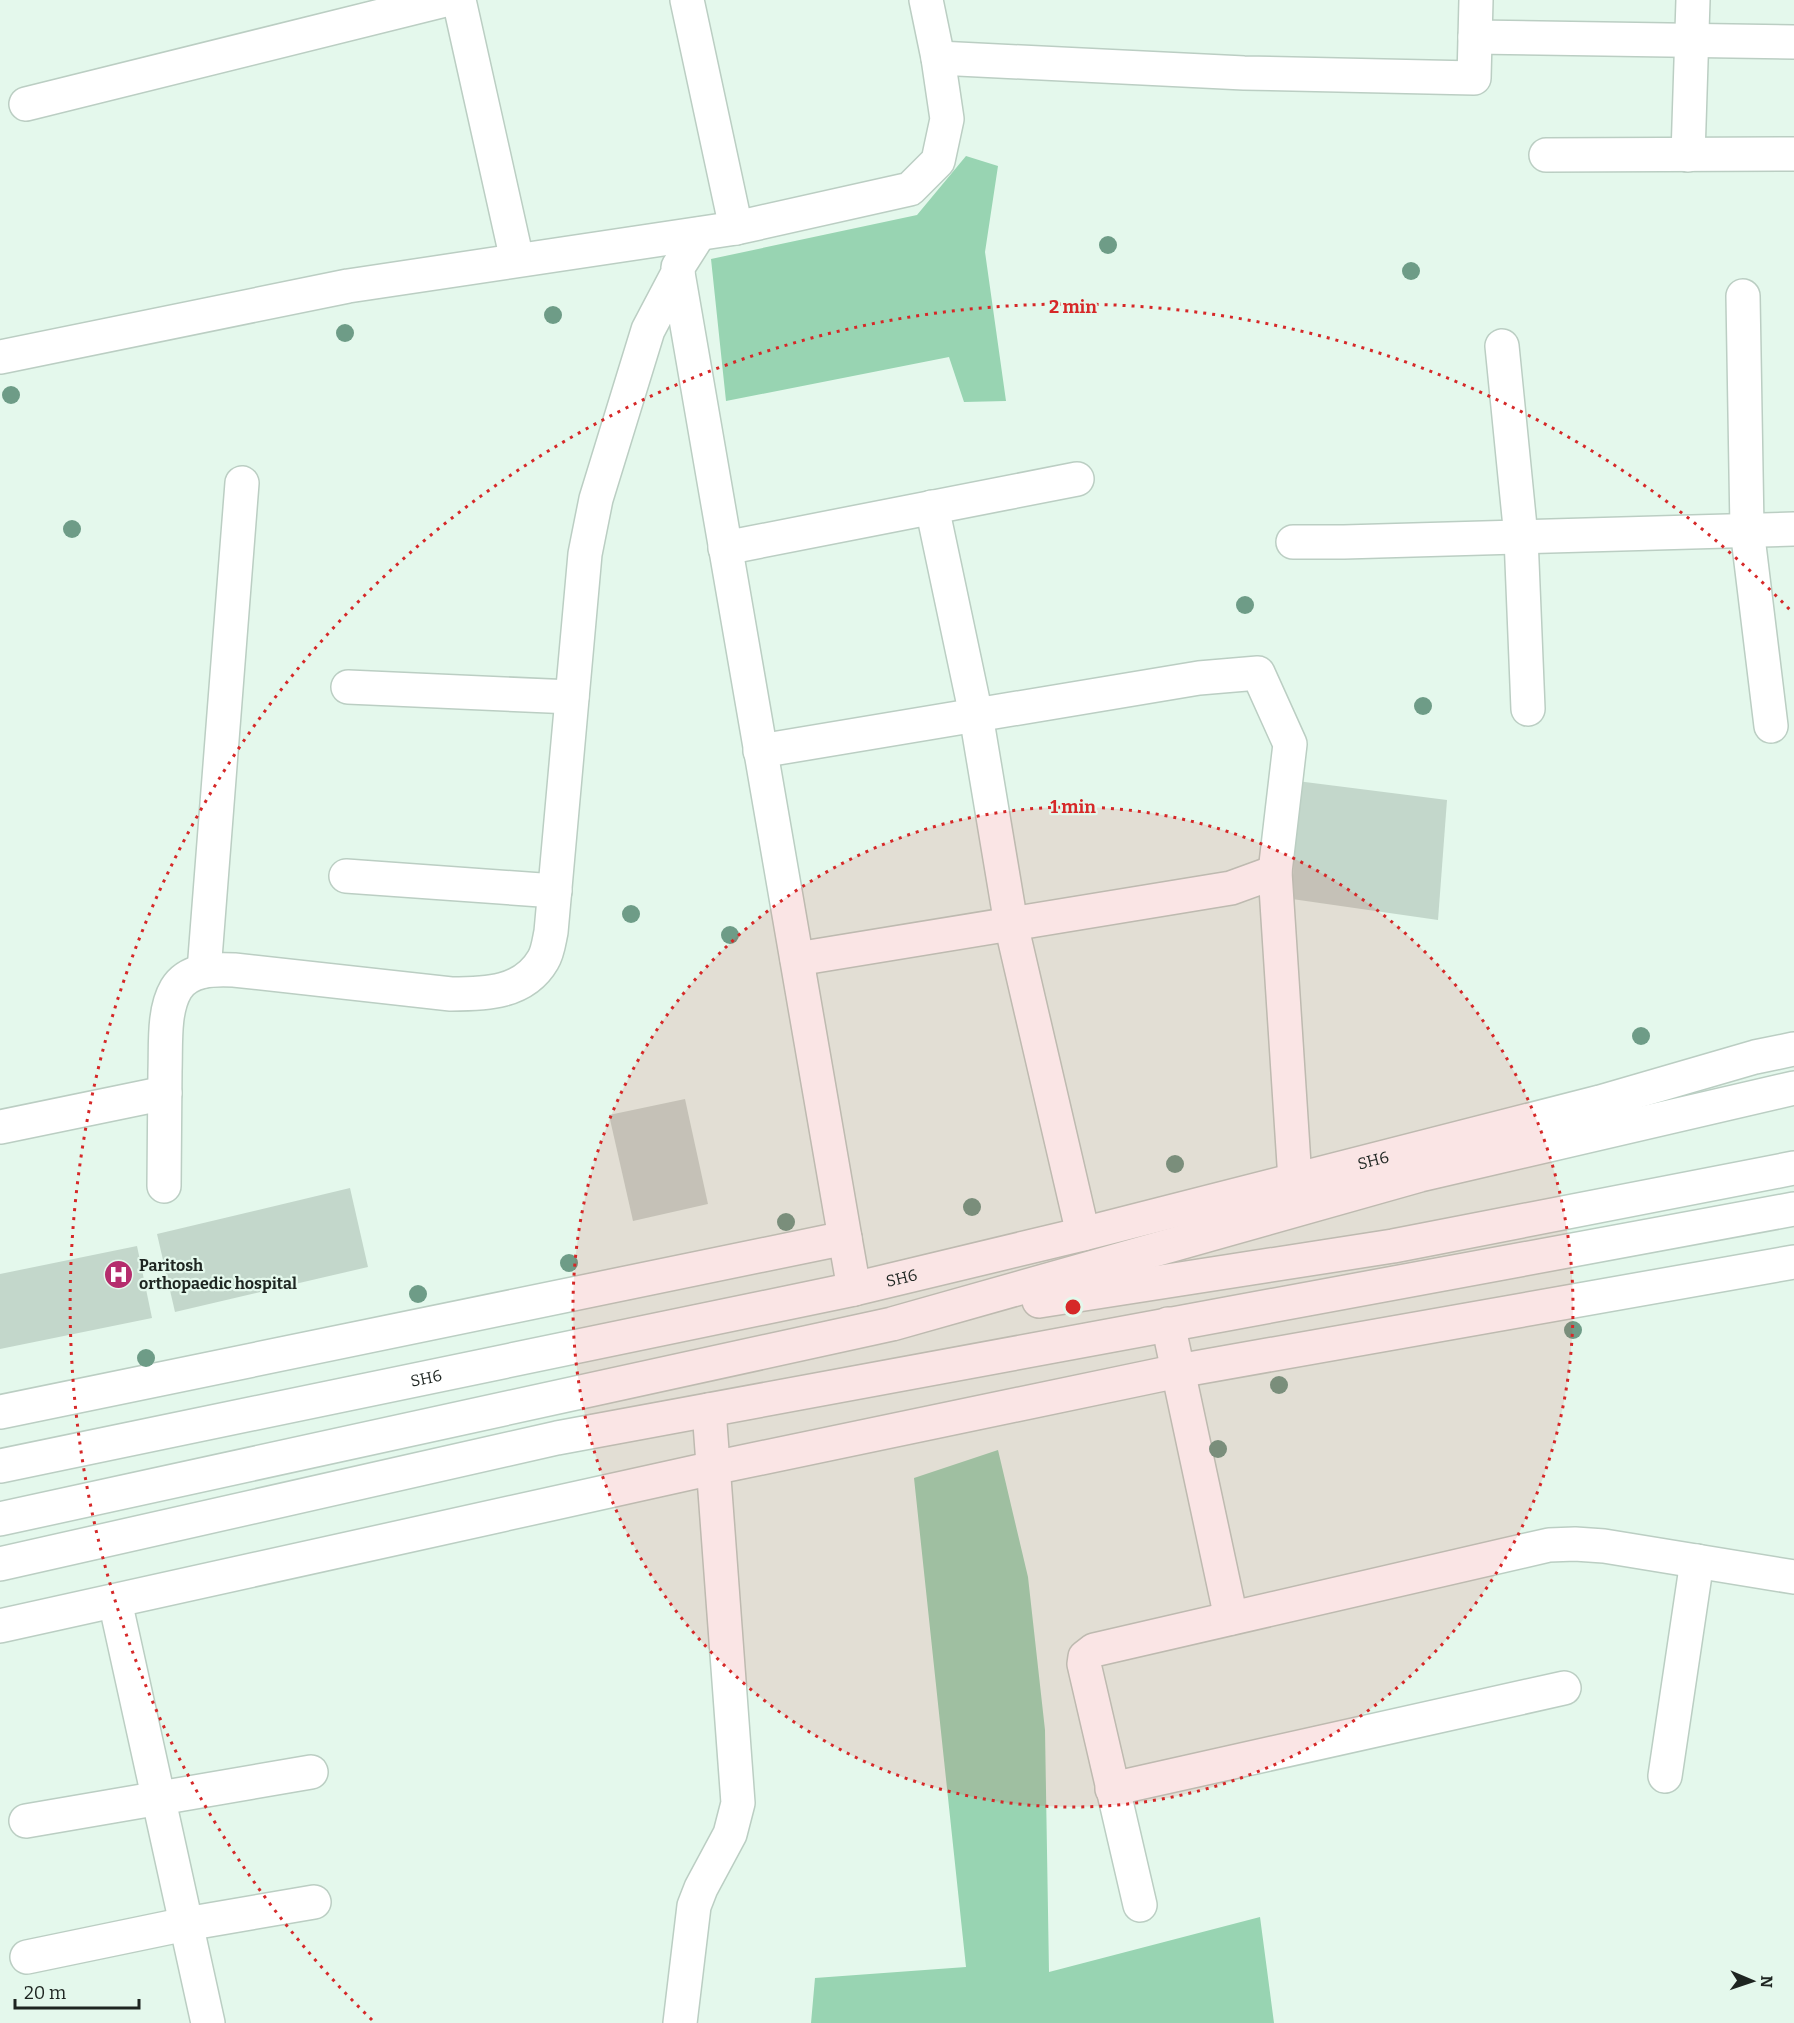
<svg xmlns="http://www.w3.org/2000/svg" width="1794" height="2023" font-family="Bitter,serif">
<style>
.green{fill:#98d4b2}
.building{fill:#c3d7cb}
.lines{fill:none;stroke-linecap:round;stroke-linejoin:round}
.minor-casing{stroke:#bbcec3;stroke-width:36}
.major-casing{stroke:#bbcec3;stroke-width:36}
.minor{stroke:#fff;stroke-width:33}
.major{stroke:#fff;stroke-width:33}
.tree{fill:#6e9c87}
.ring{fill:none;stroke:#d62828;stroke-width:3;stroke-dasharray:3 6}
.labels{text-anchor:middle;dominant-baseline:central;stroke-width:4.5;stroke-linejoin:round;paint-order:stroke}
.street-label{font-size:16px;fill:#1e2521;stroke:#e4f8ec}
.poi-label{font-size:16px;font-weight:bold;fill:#1e2521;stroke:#e4f8ec;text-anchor:start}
.centre{fill:#d62828;stroke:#e4f8ec;stroke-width:3}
.ring-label{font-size:18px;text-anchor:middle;font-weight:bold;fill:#d62828;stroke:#e4f8ec;stroke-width:4.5;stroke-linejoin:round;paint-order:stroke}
</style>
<rect width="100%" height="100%" fill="#e4f8ec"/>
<!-- green -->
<g class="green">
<polygon points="966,156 998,166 985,252 1006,401 964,402 949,357 726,401 711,259 917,215"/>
<polygon points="998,1450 1028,1577 1045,1730 1049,1972 1260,1917 1274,2023 811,2023 815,1978 966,1967 914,1478"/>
</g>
<!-- building -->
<g class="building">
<polygon points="1297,781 1447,800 1438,920 1292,899"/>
<polygon points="685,1099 708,1204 633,1221 609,1115"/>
<polygon points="350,1188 368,1267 175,1312 157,1234"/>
<polygon points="137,1246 152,1318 0,1349 0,1274"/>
</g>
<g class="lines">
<defs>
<g id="minor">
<polyline points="459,0 517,260"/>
<polyline points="687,0 736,228"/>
<polyline points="1475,37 1794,42"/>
<polyline points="938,58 1244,73 1474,78 1476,0"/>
<polyline points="26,104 445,0"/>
<polyline points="1546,155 1794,154"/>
<polyline points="1688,155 1693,0"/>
<polyline points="678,273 845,1238"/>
<polyline points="1743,296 1747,529 1771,726"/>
<polyline points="1502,346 1521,537 1528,709"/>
<polyline points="0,357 348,286 736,228 910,189 938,161 947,119 938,58 926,0"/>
<polyline points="932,507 976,715 1011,924 1083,1234"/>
<polyline points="1293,542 1344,542 1794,529"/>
<polyline points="725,548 1077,479"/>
<polyline points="348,687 572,697"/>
<polyline points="760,751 1199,678 1258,673 1290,744 1275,872 1295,1180"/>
<polyline points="346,876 555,891"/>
<polyline points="797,959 1231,888 1275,872"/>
<polyline points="204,971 242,483"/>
<polyline points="0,1127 165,1093"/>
<path d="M 164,1186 C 164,1148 165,1109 165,1071 C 166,1045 163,1011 176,989 C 188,969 214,969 234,970 L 451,994 C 486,994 524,993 543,960 C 548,952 549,941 551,932 L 585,554 L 596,499 L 648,330 L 678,273 L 678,267 L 699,234"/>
<polyline points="1168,1324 1231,1618"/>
<polyline points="0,1412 845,1238 854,1289"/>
<polyline points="115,1601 208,2023"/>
<polyline points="0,1626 713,1468 1178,1371 1794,1262"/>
<polyline points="1665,1776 1697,1561"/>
<polyline points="1112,1789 1564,1688"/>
<polyline points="26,1821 311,1772"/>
<polyline points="1140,1905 1084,1664 1085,1657 1094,1650 1549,1545 1575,1544 1604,1546 1794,1577"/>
<polyline points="27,1957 186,1924 314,1902"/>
<polyline points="680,2023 694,1906 701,1888 730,1834 738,1803 709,1410"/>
</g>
<g id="major">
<polyline points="1039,1301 1393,1246 1794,1168"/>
<path id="s1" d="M 0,1466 L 854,1289 L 1083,1234 L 1600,1102 L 1755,1057 L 1794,1049"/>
<polyline points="0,1519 892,1324 1420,1175 1794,1088"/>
<polyline points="0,1564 557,1438 1794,1209"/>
</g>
</defs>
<!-- minor casing -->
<use href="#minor" class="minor-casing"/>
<!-- major casing -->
<use href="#major" class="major-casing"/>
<!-- minor -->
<use href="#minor" class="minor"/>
<!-- major -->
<use href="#major" class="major"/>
</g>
<!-- trees -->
<g class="tree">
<circle cx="1108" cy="245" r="9"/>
<circle cx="1411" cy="271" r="9"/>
<circle cx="553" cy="315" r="9"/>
<circle cx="345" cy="333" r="9"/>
<circle cx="11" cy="395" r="9"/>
<circle cx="72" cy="529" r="9"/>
<circle cx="1245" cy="605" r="9"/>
<circle cx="1423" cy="706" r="9"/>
<circle cx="631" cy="914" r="9"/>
<circle cx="730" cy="935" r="9"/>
<circle cx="1641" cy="1036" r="9"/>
<circle cx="1175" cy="1164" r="9"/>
<circle cx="972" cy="1207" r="9"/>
<circle cx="786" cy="1222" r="9"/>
<circle cx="569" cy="1263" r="9"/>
<circle cx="418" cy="1294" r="9"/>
<circle cx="1573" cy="1330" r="9"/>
<circle cx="146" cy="1358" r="9"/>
<circle cx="1279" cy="1385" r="9"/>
<circle cx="1218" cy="1449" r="9"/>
</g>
<!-- distance rings -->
<circle cx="1073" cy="1307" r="500" fill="#d62828" fill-opacity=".12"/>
<g class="ring">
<circle cx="1073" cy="1307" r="500"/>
<path d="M372 2020A1000 1000 0 1 1 1792 612"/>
</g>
<!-- icons -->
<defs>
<symbol id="hospital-disc" viewBox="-11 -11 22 22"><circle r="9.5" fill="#b52d6d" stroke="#e4f8ec"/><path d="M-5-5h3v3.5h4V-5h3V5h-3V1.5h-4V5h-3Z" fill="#fff"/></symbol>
</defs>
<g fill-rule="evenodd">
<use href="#hospital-disc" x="102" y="1258" width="33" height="33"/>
</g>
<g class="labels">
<!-- street labels -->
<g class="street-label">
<text stroke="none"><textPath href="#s1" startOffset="1407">SH6</textPath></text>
<text stroke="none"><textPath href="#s1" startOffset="921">SH6</textPath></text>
<text stroke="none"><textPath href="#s1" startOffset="435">SH6</textPath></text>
</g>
<!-- poi labels -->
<g class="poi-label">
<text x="139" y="1265">Paritosh<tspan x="139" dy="18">orthopaedic hospital</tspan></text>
</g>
</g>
<circle cx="1073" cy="1307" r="9" class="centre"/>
<g class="ring-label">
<text x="1073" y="313">2 min</text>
<text x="1073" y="813">1 min</text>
</g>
<!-- north arrow -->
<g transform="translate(1752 1981) rotate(92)" stroke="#e4f8ec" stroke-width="4.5" paint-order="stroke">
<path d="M0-4.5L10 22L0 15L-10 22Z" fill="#1e2521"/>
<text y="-9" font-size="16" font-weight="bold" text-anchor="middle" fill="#1e2521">N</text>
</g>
<!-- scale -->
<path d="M15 1999v9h124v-9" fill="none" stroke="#1e2521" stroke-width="3"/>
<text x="24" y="1999" font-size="18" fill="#1e2521" stroke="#e4f8ec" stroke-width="4.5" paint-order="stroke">20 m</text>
</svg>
